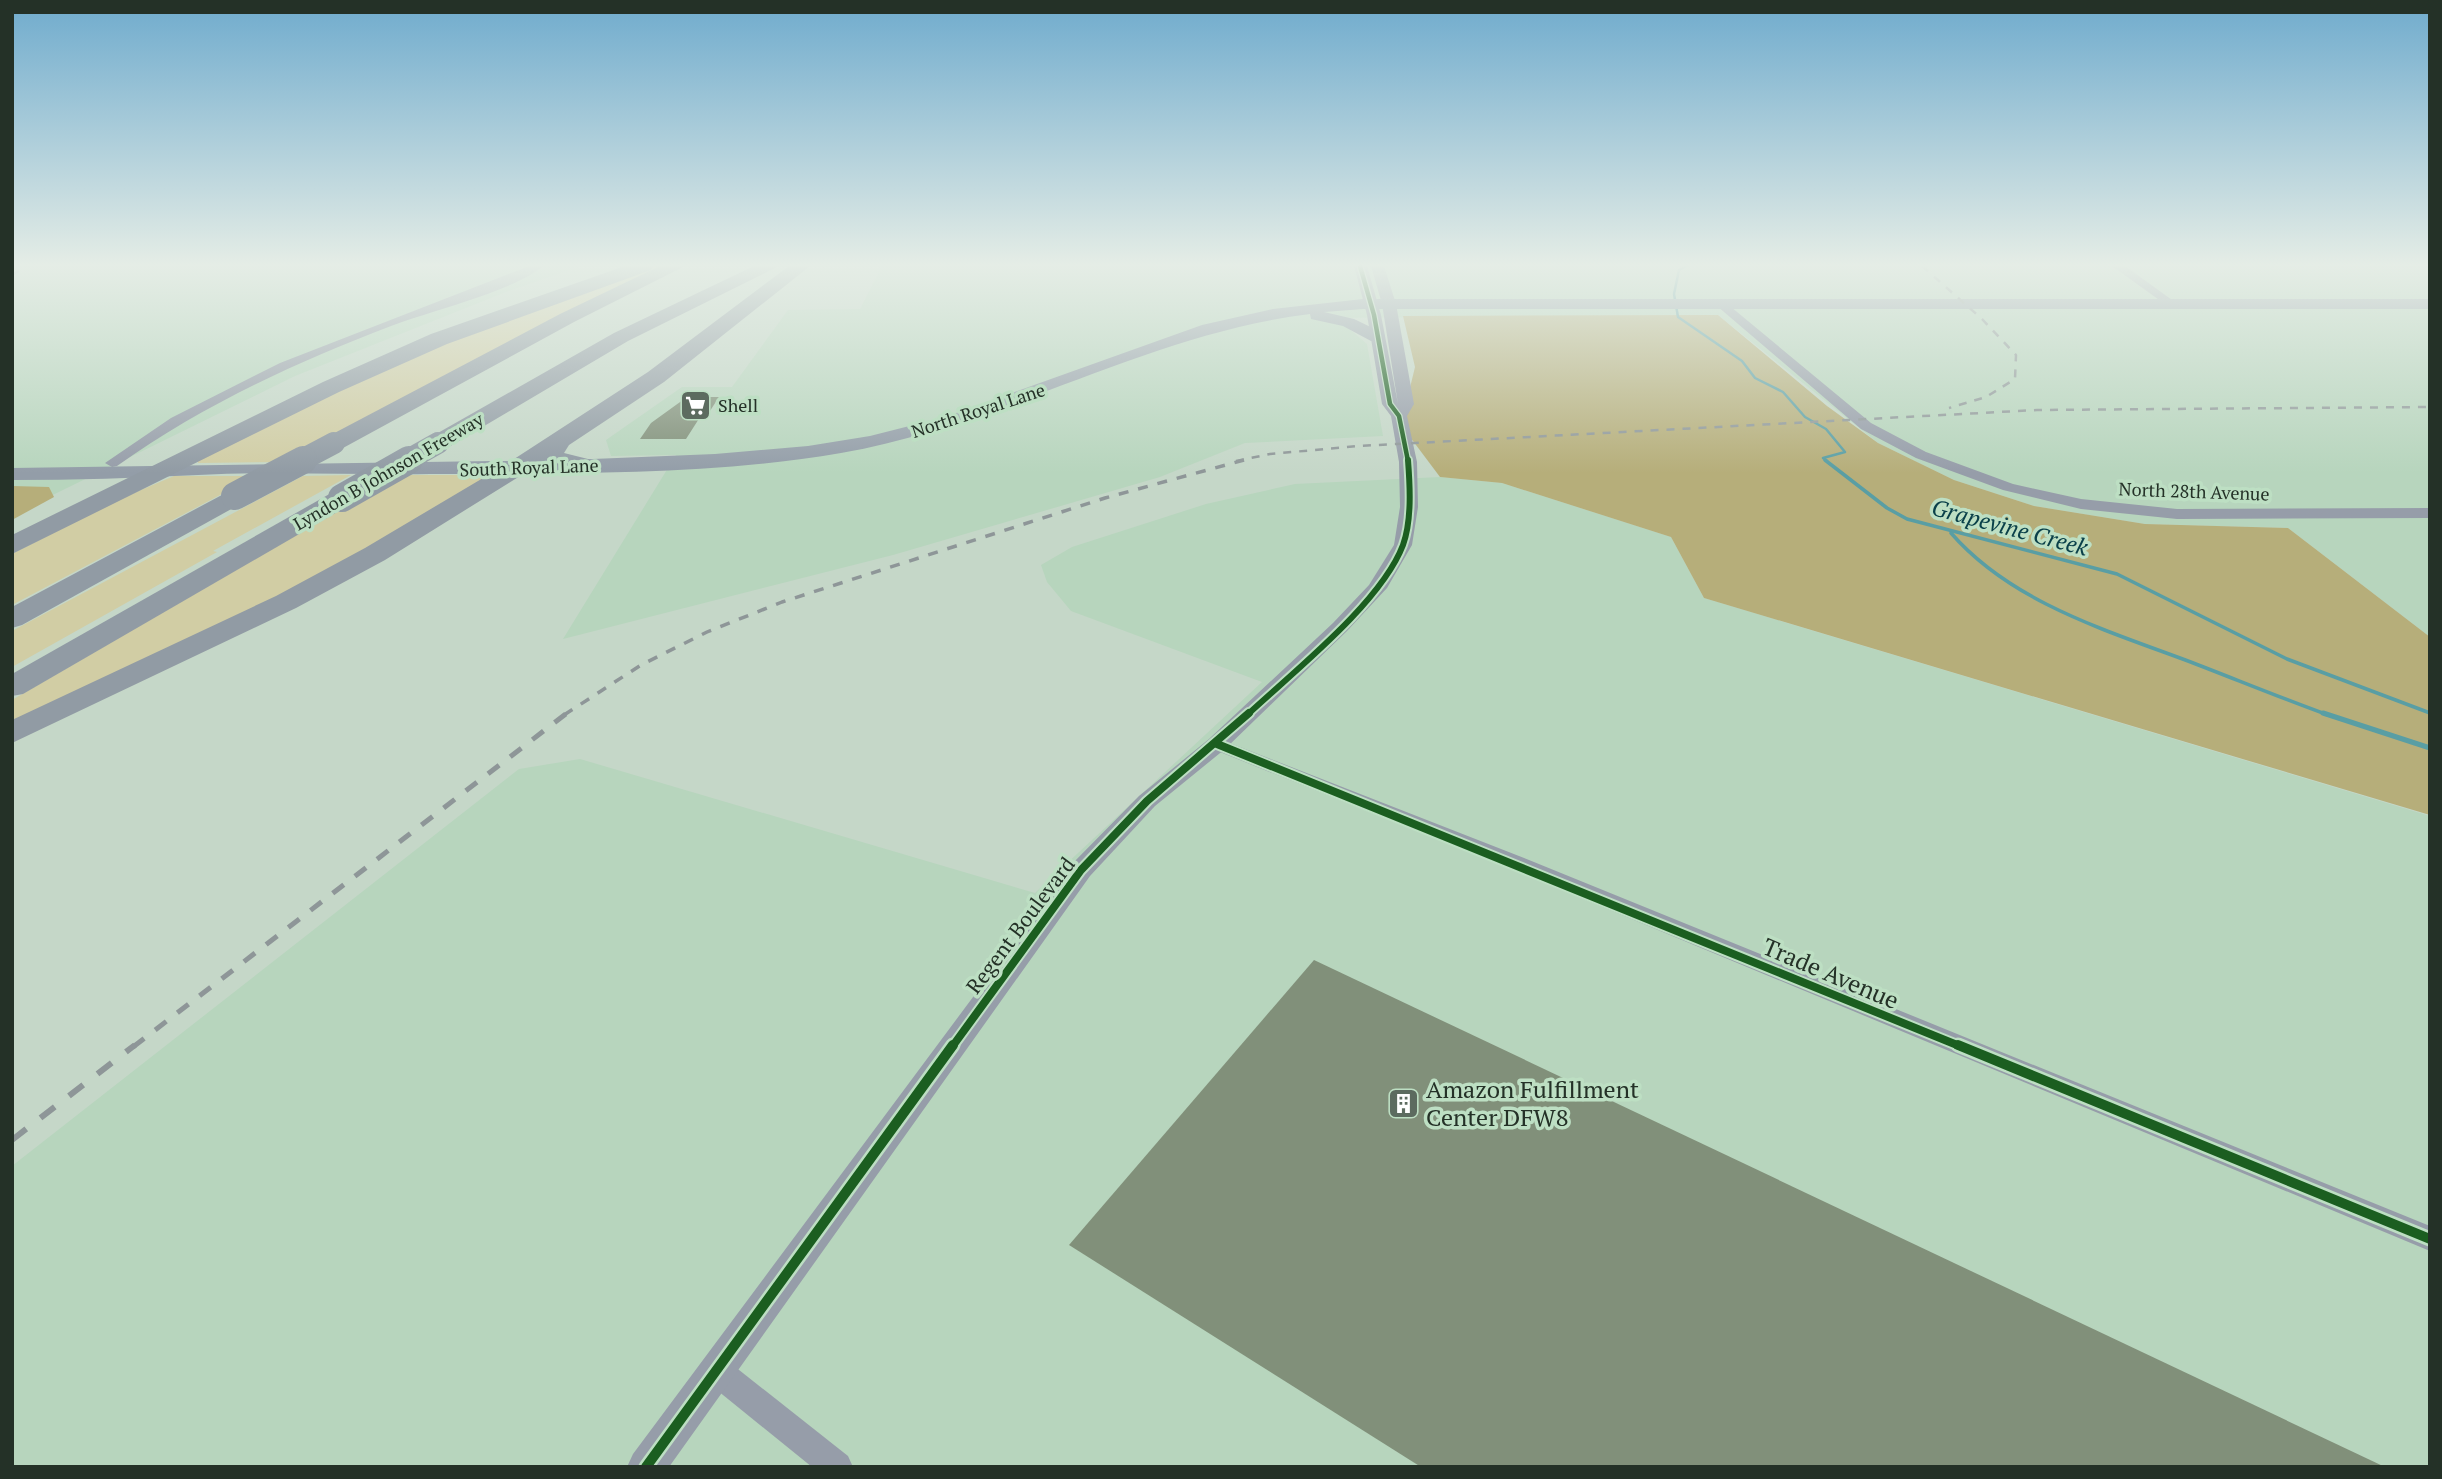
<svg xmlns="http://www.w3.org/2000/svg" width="2442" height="1479" font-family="'PT Serif',serif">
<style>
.built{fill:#b7d5bd}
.green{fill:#d1cda4}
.forest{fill:#b6ae7a}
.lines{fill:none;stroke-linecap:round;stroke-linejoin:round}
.stream-far2{stroke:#599ea4;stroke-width:2.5}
.stream-far1{stroke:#599ea4;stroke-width:3.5}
.stream{stroke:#599ea4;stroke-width:5}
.building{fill:#81907a}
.minor{fill:#969da9;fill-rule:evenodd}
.tertiary{fill:#969da9;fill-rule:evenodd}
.secondary{fill:#939da8;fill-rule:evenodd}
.motorway{fill:#919ba4;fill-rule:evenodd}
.rail-far3{stroke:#8e9698;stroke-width:2.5;stroke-dasharray:8 8;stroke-linecap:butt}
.rail-far2{stroke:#8e9698;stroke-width:3.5;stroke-dasharray:10 10;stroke-linecap:butt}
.rail-far1{stroke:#8e9698;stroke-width:5;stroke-dasharray:14 14;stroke-linecap:butt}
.rail{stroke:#8e9698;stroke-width:6;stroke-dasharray:18 18;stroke-linecap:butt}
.motorway-bridge-far1{stroke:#919ba4;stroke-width:22}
.motorway-bridge{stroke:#919ba4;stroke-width:28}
.cycleway-far3-casing{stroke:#bddfc3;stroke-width:7}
.cycleway-far2-casing{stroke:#bddfc3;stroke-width:10}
.cycleway-far1-casing{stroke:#bddfc3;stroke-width:12}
.cycleway-casing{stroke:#bddfc3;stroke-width:15}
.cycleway-far3{stroke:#1b5e20;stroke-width:4.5}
.cycleway-far2{stroke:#1b5e20;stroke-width:6}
.cycleway-far1{stroke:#1b5e20;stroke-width:8}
.cycleway{stroke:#1b5e20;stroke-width:10}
.labels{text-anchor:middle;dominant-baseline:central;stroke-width:7;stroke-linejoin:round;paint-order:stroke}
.far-poi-label{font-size:18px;fill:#243127;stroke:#bddfc3;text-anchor:start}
.far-street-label{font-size:18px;fill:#243127;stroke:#bddfc3}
.street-label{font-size:21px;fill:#243127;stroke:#bddfc3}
.water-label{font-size:23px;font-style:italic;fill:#0a4049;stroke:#bddfc3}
.near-street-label{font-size:24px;fill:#243127;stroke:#bddfc3}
.near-poi-label{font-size:24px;fill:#243127;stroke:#bddfc3;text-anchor:start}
</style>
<rect width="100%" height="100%" fill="#c5d7c8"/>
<!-- built -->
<g class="built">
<polygon points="12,266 581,266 506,292 295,376 12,515"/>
<polygon points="882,266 2430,266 2430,637 2288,528 2145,524 2034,506 1954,480 1878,443 1718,315 1309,318 1346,326 1367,344 1383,436 1245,443 1160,477 893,555 563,639 676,455 611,456 606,440 682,387 732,387 788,310 860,309"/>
<polygon points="1440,477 1502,483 1671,537 1704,598 2430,816 2430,1467 12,1467 12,1166 519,769 580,759 1035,893 1262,682 1071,611 1047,582 1041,565 1072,547 1206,504 1295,484"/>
</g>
<!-- green -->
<g class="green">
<polygon points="655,266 668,266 281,462 198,463 198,459 388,365"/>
<polygon points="351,475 213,551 217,552 12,667 12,631 303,476"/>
<polygon points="399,475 472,475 482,478 482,481 381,546 12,729 12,700"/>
<polygon points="174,476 256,476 12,605 12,554 115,501"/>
</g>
<!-- forest -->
<g class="forest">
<polygon points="1718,315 1827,406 1878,443 1954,480 2034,506 2145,524 2288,528 2430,637 2430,815 1704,598 1671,537 1502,483 1440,477 1401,425 1415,367 1403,316"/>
<polygon points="12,486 49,487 54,497 12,520"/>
</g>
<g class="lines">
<!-- stream-far2 -->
<polyline class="stream-far2" points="1687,266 1679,270 1674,294 1678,317 1742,361 1755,378 1783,392 1805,417 1826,429 1845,452 1823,458 1827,461"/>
<!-- stream-far1 -->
<g class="stream-far1">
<polyline points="1825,460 1887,508 1907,519 2117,574 2287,659 2430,713"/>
<path d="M 1951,533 C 2011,602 2105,630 2188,661 C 2235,679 2281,698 2328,715"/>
</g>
<!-- stream -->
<polyline class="stream" points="2323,713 2430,748"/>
</g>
<!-- building -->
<g class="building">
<polygon points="687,397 719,397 708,414 702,414 686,439 640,439 651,423"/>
<polygon points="1314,960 2385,1467 1421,1467 1069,1245"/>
</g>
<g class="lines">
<!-- minor -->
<g class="minor">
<path d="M 529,266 L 543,266 C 514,291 430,311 391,326 C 294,363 201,406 117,466 L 112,467 L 105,463 L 171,418 L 280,363 Z"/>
<polygon points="2112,266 2125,266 2179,305 2169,307"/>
<polygon points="1717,302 1725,302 1871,423 1926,452 2013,484 2081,499 2177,509 2430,508 2430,518 2177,519 2081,509 2003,490 1916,458 1861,429 1717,306"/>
<polygon points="1217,738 1529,860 2430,1226 2430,1251 1514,870 1210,748 1207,744 1210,740"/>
<polygon points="718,1358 729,1362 848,1456 853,1467 812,1467 707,1382 703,1372 707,1362"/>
</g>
<!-- tertiary -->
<polygon class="tertiary" points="1354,266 1367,266 1381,315 1398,404 1382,304 1371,266 1384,266 1396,304 1414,404 1407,416 1417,462 1418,507 1412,545 1387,588 1347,631 1225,749 1155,806 1090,876 669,1467 627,1467 633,1454 1072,864 1139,796 1209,739 1333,623 1369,585 1394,545 1400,507 1399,462 1391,416 1382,404 1367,315"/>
<!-- secondary -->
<path class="secondary" d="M 1363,299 L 2430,299 L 2430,309 L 1363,309 L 1324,312 L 1354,319 L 1383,333 L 1383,341 L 1371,341 L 1343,326 L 1311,319 L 1310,314 C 1146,334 1003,425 841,453 C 708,476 565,473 430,474 C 353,475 275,471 198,475 C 136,478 74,480 12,480 L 12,468 L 568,460 L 715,454 L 808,446 L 870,436 L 945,417 L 1202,325 L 1273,309 Z"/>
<!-- motorway -->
<g class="motorway">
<polygon points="625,266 653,266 651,270 447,344 339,392 12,554 12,535 323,382 431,334"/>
<polygon points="660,266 685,266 574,322 343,448 325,448 322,443 325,438 560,314"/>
<polygon points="754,266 779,266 628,341 447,448 429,448 426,443 429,438 614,333"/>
<polygon points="789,266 810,266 664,382 569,445 564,453 596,461 600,466 596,471 587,474 544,461 385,560 296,608 12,743 12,720 276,596 365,548 505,465 648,372"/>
<polygon points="235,488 244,490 248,496 244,502 22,625 12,628 12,607"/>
<polygon points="342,490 351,492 355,498 351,504 23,694 12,696 12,674 333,492"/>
</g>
<!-- rail-far3 -->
<g class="rail-far3">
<polyline points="1922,266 1982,319 2016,355 2015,379 1986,397 1949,408"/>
<polyline points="12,275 26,266"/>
<polyline points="1236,461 1270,454 1359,446 2037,410 2430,407"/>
</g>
<!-- rail-far2 -->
<polyline class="rail-far2" points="564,715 641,665 707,632 782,602 1105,498 1244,460"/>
<!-- rail-far1 -->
<polyline class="rail-far1" points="133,1047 567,713"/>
<!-- rail -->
<polyline class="rail" points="12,1140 135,1045"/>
<!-- motorway-bridge-far1 -->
<g class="motorway-bridge-far1">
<polyline points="300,461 334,443"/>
<polyline points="406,461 438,443"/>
</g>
<!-- motorway-bridge -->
<g class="motorway-bridge">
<polyline points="235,496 303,460"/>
<polyline points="342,498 409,460"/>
</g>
<defs>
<polyline id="cycleway-far3" points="1360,266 1374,315 1390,404 1399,416 1408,461"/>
<path id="cycleway-far2" d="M 1247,715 C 1293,672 1381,603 1403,545 C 1412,520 1410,486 1408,460"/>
<g id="cycleway-far1">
<polyline points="1217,744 1962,1047"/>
<polyline points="952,1047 1081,870 1147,801 1249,713"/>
</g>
<g id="cycleway">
<polyline points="1958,1045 2430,1239"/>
<polyline points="646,1467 953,1045"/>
</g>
</defs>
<!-- cycleway-far3 casing -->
<use href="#cycleway-far3" class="cycleway-far3-casing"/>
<!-- cycleway-far2 casing -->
<use href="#cycleway-far2" class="cycleway-far2-casing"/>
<!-- cycleway-far1 casing -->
<use href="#cycleway-far1" class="cycleway-far1-casing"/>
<!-- cycleway casing -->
<use href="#cycleway" class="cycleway-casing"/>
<!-- cycleway-far3 -->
<use href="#cycleway-far3" class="cycleway-far3"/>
<!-- cycleway-far2 -->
<use href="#cycleway-far2" class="cycleway-far2"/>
<!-- cycleway-far1 -->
<use href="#cycleway-far1" class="cycleway-far1"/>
<!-- cycleway -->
<use href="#cycleway" class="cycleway"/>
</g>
<!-- sky -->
<linearGradient id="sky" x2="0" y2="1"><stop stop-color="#6fabcd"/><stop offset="0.56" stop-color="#e5ede6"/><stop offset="1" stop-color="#e5ede6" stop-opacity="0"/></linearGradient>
<rect width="2442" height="473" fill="url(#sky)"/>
<!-- icons -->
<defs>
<symbol id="supermarket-square" viewBox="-11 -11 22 22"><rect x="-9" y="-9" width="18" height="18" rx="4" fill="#5c6b5f" stroke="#bddfc3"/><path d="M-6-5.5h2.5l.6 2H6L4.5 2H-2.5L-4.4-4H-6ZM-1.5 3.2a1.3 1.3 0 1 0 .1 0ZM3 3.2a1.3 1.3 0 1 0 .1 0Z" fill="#fff"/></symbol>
<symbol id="building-square" viewBox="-11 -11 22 22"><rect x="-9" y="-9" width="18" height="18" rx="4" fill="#5c6b5f" stroke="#bddfc3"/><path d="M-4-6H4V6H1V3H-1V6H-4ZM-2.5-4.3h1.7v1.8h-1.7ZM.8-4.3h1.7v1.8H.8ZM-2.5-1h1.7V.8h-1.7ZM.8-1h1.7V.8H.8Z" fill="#fff"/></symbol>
</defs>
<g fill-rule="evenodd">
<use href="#supermarket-square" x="678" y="388" width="35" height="35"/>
<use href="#building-square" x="1386" y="1086" width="35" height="35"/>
</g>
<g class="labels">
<!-- far-poi labels -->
<g class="far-poi-label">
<text x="718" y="405">Shell</text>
</g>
<!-- far-street labels -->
<g class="far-street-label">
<text transform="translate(978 410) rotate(-18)">North Royal Lane</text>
<text transform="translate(529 467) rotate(-2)">South Royal Lane</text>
<text transform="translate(388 471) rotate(-30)">Lyndon B Johnson Freeway</text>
<text transform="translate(2194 491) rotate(2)">North 28th Avenue</text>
</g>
<!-- street labels -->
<g class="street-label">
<text transform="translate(1020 925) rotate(-53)">Regent Boulevard</text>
</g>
<!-- water labels -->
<g class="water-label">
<text transform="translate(2010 527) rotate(15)">Grapevine Creek</text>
</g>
<!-- near-street labels -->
<g class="near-street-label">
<text transform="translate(1831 973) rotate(23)">Trade Avenue</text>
</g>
<!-- near-poi labels -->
<g class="near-poi-label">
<text x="1426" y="1089">Amazon Fulfillment<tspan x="1426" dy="28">Center DFW8</tspan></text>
</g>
</g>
<!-- border -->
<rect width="2442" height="1479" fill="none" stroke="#243127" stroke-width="28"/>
</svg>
